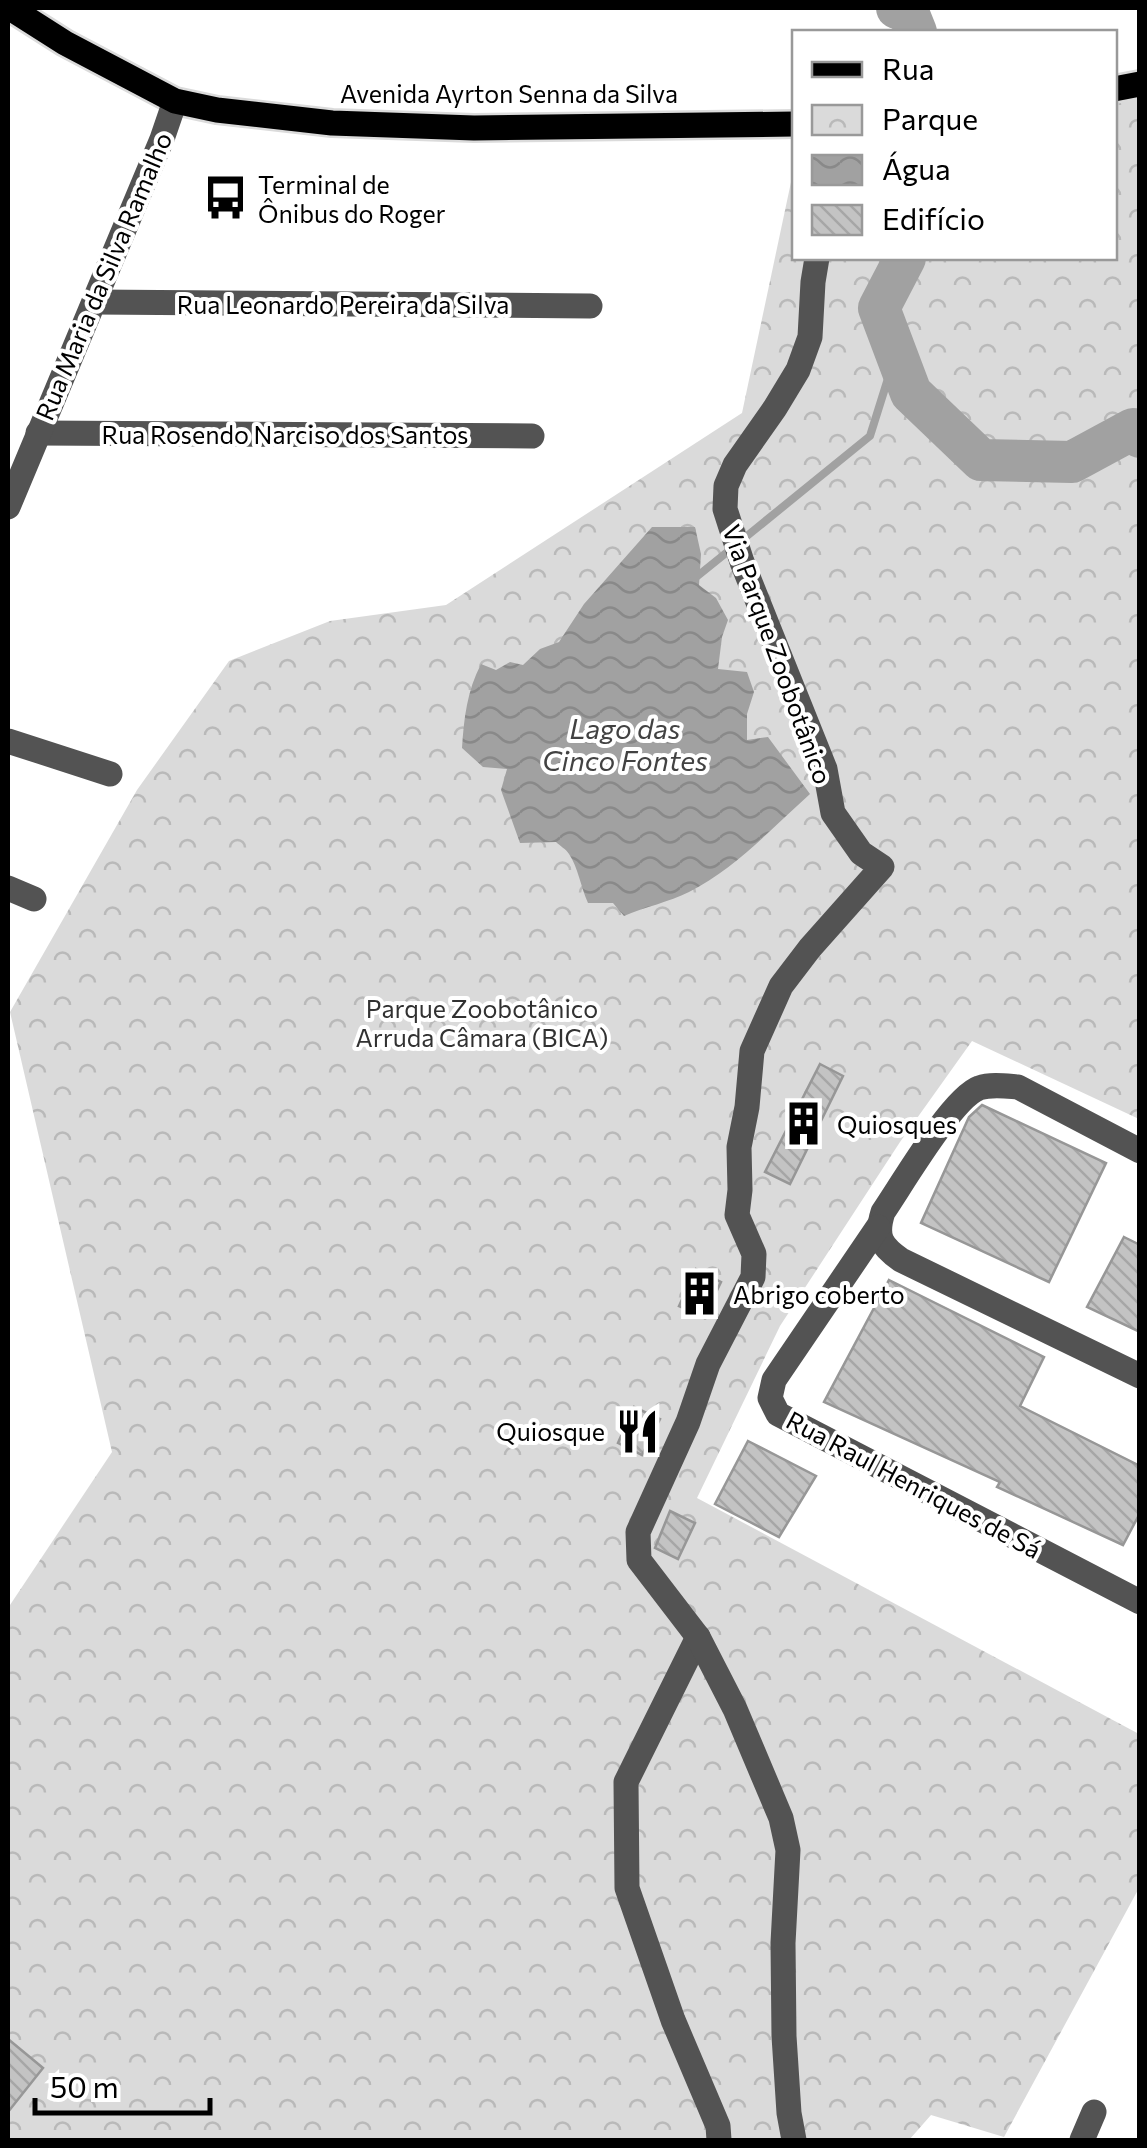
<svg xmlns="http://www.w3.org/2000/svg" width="1147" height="2148" font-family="Commissioner,sans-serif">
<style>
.park{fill:url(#park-crowns)}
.water{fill:url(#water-waves)}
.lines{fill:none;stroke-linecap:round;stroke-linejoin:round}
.stream{stroke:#a1a1a1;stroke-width:8}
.river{stroke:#a1a1a1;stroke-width:42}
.building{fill:url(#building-back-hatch);stroke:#979797;stroke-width:2.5}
.major-casing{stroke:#dbdbdb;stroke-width:30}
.minor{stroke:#535353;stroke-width:25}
.major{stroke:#000;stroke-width:25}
.labels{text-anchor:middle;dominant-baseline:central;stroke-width:8;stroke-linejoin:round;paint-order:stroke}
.street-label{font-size:25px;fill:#000;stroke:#fff}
.poi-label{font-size:25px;fill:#000;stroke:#fff;text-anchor:start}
.park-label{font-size:25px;fill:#313131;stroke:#fff}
.water-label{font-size:28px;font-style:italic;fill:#424242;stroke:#fff}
</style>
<defs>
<pattern id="park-crowns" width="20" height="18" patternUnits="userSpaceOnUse" patternTransform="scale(2.5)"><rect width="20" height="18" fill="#dadada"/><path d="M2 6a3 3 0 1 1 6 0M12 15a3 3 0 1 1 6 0" fill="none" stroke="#b9b9b9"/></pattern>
<pattern id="water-waves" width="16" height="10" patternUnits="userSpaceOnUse" patternTransform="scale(2.5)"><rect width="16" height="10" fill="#a1a1a1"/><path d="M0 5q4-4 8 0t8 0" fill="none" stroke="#898989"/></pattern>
<pattern id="building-back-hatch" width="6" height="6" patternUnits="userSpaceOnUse" patternTransform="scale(2.5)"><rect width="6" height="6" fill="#c3c3c3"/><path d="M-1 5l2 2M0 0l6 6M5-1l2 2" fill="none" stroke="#a6a6a6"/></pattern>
</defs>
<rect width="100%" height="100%" fill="#fff"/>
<!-- park -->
<polygon class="park" points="1139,87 1139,1119 972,1041 900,1142 780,1326 697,1498 1139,1734 1139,1888 1004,2137 931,2115 909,2140 8,2140 8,1608 112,1452 10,1012 137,790 229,661 330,621 446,605 742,413 794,168 794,258 1114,258 1115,92"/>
<!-- water -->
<path class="water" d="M 652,527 L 695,527 L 701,554 L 699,585 L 716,598 L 728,620 L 722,637 L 718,669 L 747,672 L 754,692 L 747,714 L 747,740 L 768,737 L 810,794 C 772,828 735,869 689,892 C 669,902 645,907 624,916 L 613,903 L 588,903 C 581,888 578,867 569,854 C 566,849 560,846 556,842 L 520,843 L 501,790 L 507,769 L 483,767 L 462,748 C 464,718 467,691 481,664 L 496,670 L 510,662 L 523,665 L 540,649 L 559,642 L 584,604 Z"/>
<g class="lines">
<!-- stream -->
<g class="stream">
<polyline points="742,540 870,436 896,353"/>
<polyline points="695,578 731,549"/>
</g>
<!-- river -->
<g class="river">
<polyline points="897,8 908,12 916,32"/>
<polyline points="905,258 879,308 911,393 981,460 1072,462 1133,429 1140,437"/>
</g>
</g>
<!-- building -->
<g class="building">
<polygon points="820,1064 843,1076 790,1184 765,1172"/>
<polygon points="982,1105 1106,1163 1049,1282 921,1223 969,1117"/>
<polygon points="1124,1237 1140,1245 1140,1332 1087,1307"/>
<polygon points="696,1269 721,1282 704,1317 679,1306"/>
<polygon points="889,1280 1044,1357 1020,1406 1140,1466 1140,1513 1123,1545 997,1487 1000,1482 824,1402"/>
<polygon points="634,1407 660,1419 642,1455 618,1443"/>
<polygon points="748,1441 816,1476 779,1537 715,1504"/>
<polygon points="670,1511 695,1523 678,1559 655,1548"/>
<polygon points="8,2039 43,2068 8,2112"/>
</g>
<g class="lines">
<defs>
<g id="major">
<polyline points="10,8 65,43 175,101 217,110 332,123 474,128 794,124"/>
<polyline points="1114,89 1140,84"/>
</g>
</defs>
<!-- major casing -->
<use href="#major" class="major-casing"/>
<!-- minor -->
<g class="minor">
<polyline points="95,302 590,306"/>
<polyline points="38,433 532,436"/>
<polyline points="8,507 162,139 175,101"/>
<polyline points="8,741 110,774"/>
<polyline points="8,888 34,899"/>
<path d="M 1140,1151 L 1018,1087 C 1005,1086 991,1084 979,1088 C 952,1098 901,1186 883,1212 C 875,1237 881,1246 901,1260 L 1140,1376"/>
<polyline points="878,1227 774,1380 770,1398 778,1414 1140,1602"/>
<polyline points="698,1637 626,1782 627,1888 673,2020 718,2126 719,2140"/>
<polyline points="794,2140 789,2113 784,2036 783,1943 788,1850 781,1818 735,1709 698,1637 639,1560 638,1532 688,1422 708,1364 753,1277 754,1254 737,1215 740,1190 739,1147 747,1107 752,1051 781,986 810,948 882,867 861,853 833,813 825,769 742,562 725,509 726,486 735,465 775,408 798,370 810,337 813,282 817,258"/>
<polyline points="1082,2140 1094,2112"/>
</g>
<!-- major -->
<use href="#major" class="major"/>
</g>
<!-- icons -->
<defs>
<symbol id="bus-bare" viewBox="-9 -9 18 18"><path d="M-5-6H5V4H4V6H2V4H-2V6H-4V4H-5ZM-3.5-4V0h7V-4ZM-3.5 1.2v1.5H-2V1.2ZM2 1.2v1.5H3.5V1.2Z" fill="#000" stroke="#fff" stroke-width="2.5" paint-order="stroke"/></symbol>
<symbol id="building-bare" viewBox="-9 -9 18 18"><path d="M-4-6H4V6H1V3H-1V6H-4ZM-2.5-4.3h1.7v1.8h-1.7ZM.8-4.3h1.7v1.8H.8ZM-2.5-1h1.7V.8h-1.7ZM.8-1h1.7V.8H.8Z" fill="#000" stroke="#fff" stroke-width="2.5" paint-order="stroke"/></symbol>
<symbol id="restaurant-bare" viewBox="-9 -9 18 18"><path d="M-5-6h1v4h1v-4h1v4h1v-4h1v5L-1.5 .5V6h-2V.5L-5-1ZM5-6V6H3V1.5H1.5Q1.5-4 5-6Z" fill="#000" stroke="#fff" stroke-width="2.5" paint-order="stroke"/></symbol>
</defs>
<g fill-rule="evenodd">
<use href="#bus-bare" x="194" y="166" width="63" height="63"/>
<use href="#building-bare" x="772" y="1092" width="63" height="63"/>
<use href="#building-bare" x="668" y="1262" width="63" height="63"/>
<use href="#restaurant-bare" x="606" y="1400" width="63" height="63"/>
</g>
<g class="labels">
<!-- street labels -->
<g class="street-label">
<text x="509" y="93">Avenida Ayrton Senna da Silva</text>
<text transform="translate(103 276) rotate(-67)">Rua Maria da Silva Ramalho</text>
<text x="343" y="304">Rua Leonardo Pereira da Silva</text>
<text x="285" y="434">Rua Rosendo Narciso dos Santos</text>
<text transform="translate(778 654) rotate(70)">Via Parque Zoobotânico</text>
<text transform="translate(914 1484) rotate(28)">Rua Raul Henriques de Sá</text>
</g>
<!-- poi labels -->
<g class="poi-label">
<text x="258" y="184">Terminal de<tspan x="258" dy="29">Ônibus do Roger</tspan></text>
<text x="837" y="1124">Quiosques</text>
<text x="733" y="1294">Abrigo coberto</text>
<text x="605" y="1431" text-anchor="end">Quiosque</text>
</g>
<!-- park labels -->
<g class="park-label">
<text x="482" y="1008">Parque Zoobotânico<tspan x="482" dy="29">Arruda Câmara (BICA)</tspan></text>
</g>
<!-- water labels -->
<g class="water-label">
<text x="625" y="728">Lago das<tspan x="625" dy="32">Cinco Fontes</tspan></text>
</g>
</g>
<!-- border -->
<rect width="1147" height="2148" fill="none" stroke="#000000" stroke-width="20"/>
<!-- legend -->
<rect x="792" y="30" width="325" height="230" fill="#ffffff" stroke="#999999" stroke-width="2.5"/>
<rect x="812" y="62" width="50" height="15" fill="#000000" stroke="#999999" stroke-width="2.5"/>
<text x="882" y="80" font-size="30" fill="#000000">Rua</text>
<rect x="812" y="105" width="50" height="30" fill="url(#park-crowns)" stroke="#999999" stroke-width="2.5"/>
<text x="882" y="130" font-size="30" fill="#000000">Parque</text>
<rect x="812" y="155" width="50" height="30" fill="url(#water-waves)" stroke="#999999" stroke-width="2.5"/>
<text x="882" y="180" font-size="30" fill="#000000">Água</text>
<rect x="812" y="205" width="50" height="30" fill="url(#building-back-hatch)" stroke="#999999" stroke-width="2.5"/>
<text x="882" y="230" font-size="30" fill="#000000">Edifício</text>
<!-- scale -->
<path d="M35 2098v15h175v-15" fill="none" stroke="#000000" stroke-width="5"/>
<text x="50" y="2098" font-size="30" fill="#000000" stroke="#ffffff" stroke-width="8" paint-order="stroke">50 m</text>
</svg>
